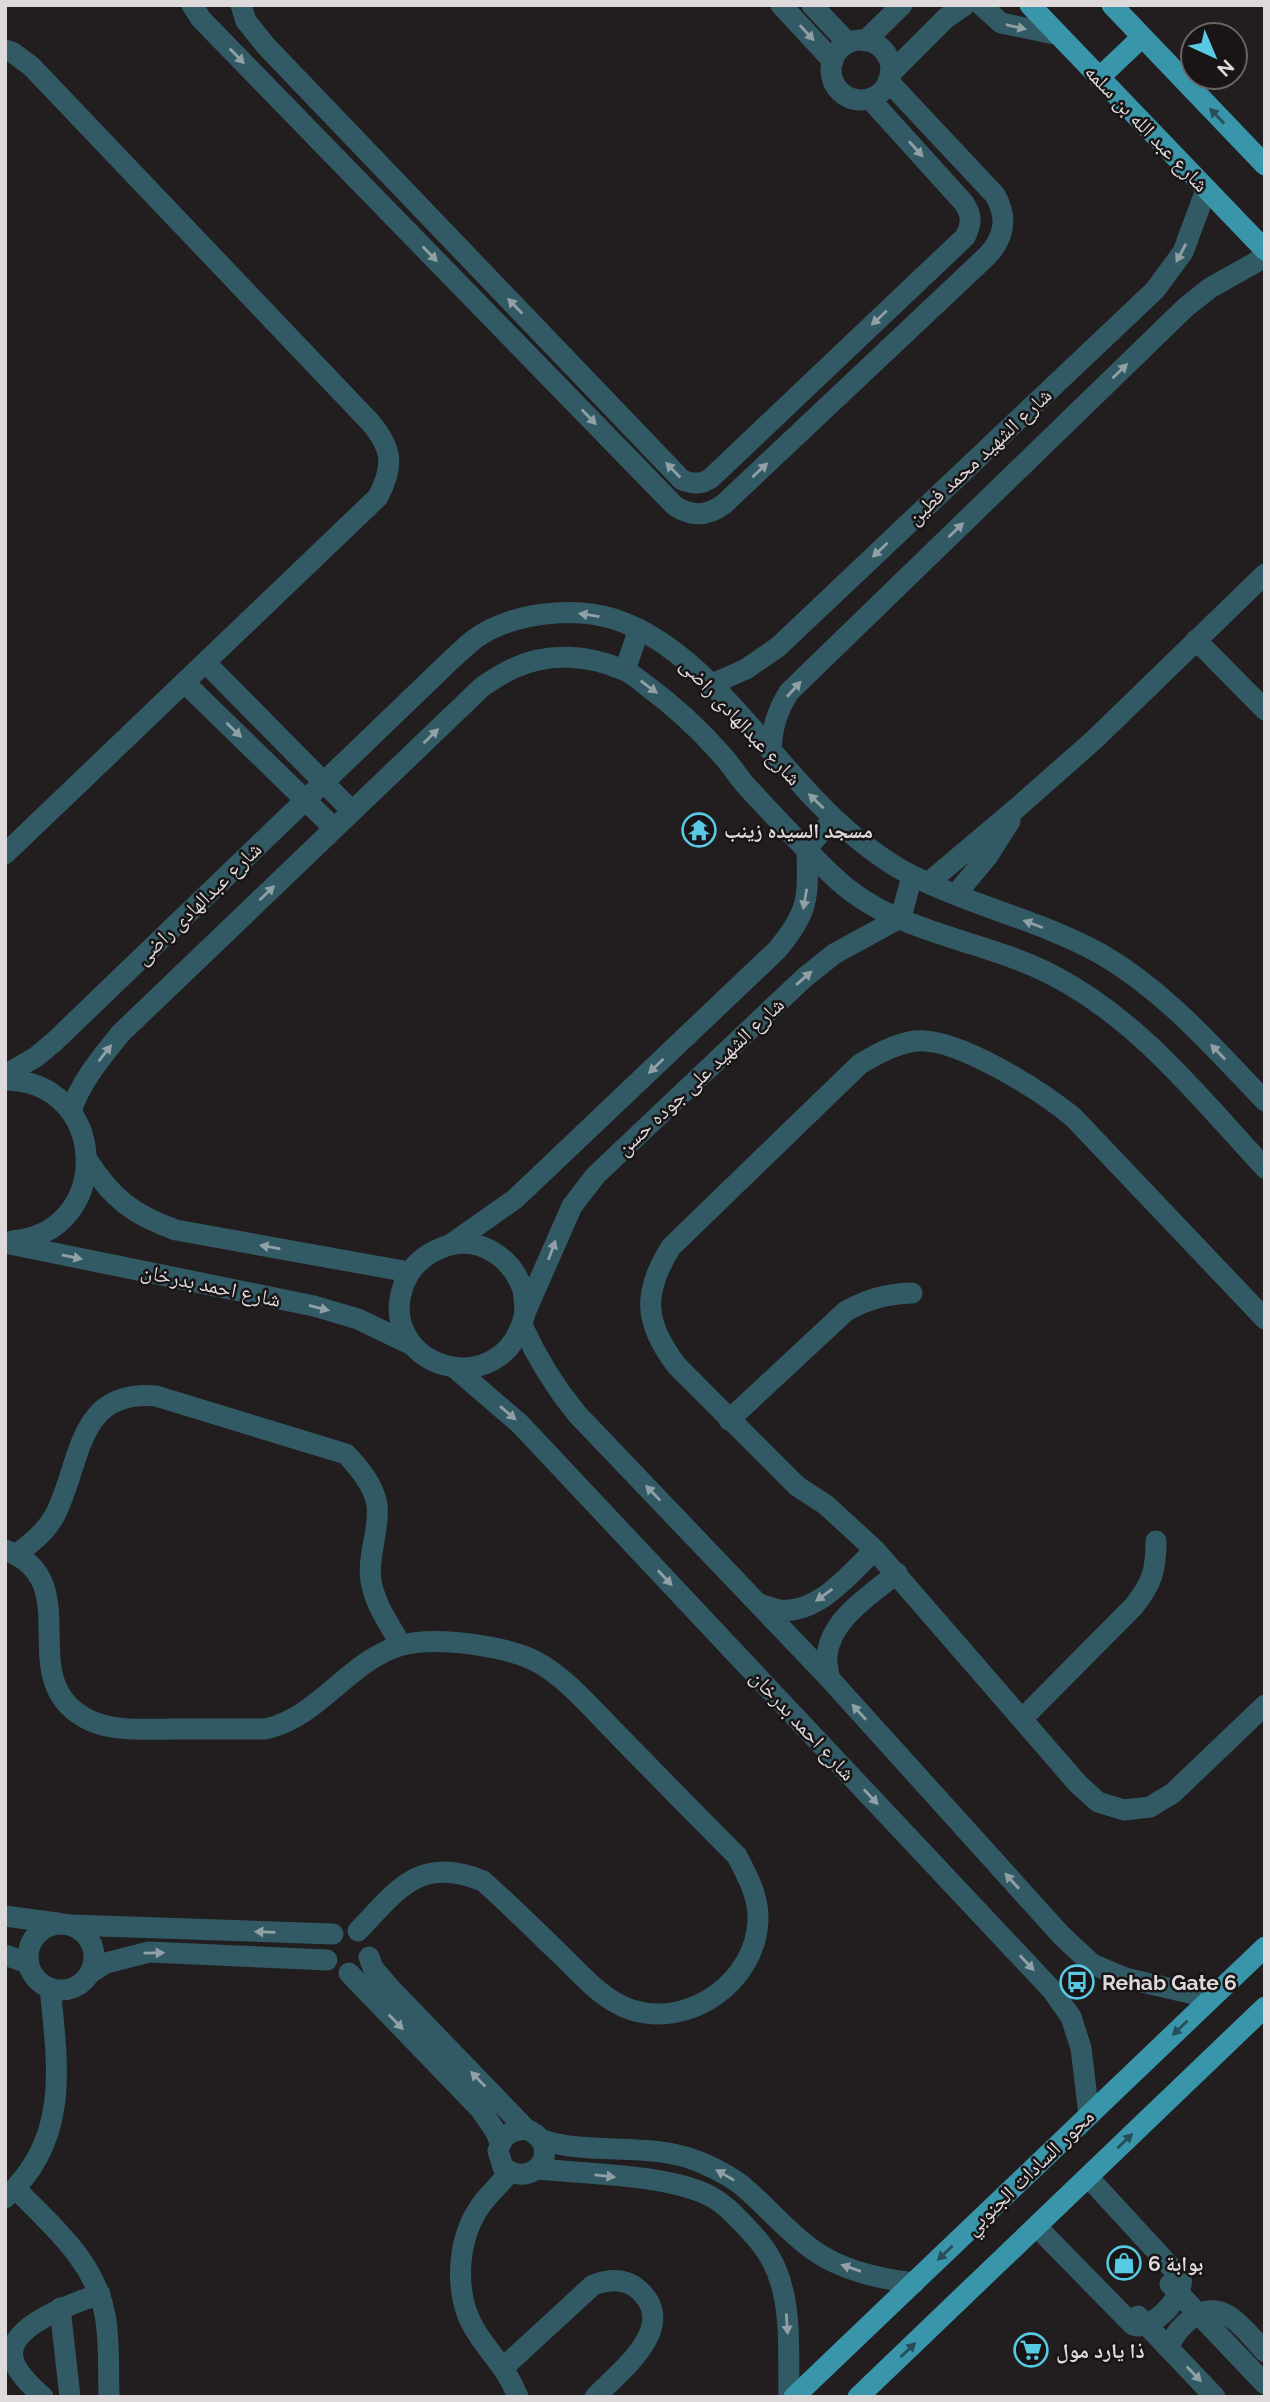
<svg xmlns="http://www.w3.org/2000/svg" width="1270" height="2402" font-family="Raleway,'Noto Naskh Arabic',sans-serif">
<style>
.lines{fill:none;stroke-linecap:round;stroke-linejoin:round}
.minor{stroke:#325a64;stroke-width:21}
.major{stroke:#3895aa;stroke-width:21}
.oneway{fill:#91a0a5}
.oneway2{fill:#274e58}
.labels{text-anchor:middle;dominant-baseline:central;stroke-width:5;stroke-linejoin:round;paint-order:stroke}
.street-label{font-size:21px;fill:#dedadb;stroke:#191415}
.poi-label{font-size:21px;font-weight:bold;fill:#dedadb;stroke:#191415;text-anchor:start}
</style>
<rect width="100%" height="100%" fill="#221d1e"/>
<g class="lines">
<!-- minor -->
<g class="minor">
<path d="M 192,5 L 201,19 L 675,506 C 692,517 708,516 724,504 L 987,256 C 1005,237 1008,218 995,195 L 888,81"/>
<path d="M 241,5 L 246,21 L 266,46 L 682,480 C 693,484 701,485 711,478 L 965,237 C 972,224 972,215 964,203 L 870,99"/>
<polyline points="781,5 833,61"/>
<polyline points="812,5 848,43"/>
<polyline points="981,5 1001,23 1059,35"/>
<circle cx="861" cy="70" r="30"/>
<polyline points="865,41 902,5"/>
<path d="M 5,50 L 12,52 L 31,66 L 370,422 C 393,449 394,466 378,497 L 5,854"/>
<polyline points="890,74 946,18 965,5"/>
<polyline points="1196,640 1265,710"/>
<polyline points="206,663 352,811"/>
<polyline points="625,670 639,629"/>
<polyline points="185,683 334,828"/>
<polyline points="710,685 746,669 778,647 1155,290 1183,252 1206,190"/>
<path d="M 771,751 C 772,728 777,711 789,692 L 1186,307 L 1210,288 L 1265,257"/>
<polyline points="928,883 1018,807 1095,739 1265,574"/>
<polyline points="956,894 987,857 1010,821"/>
<path d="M 5,1075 L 36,1057 L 55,1041 L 452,659 C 460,652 468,644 476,638 C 512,613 572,606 614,619 C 705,648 768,759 838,822 C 861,843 888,864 915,877 C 975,907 1042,921 1101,954 C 1165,991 1214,1048 1265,1101"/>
<path d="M 5,1080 C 110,1081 114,1233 12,1241"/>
<path d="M 71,1111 C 81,1081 101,1058 121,1033 L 482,687 C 492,680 503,673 514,668 C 548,652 588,655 621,669 C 631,672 639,680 647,686 C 674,706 699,729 721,754 C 732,766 740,780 751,791 C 777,819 804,848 832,875 C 894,936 982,937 1056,977 C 1141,1022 1200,1098 1265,1168"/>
<path d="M 88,1161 C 112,1198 133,1215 176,1230 L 409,1272"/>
<polyline points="5,1243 314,1306 358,1319 412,1345"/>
<path d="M 451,1244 L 515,1199 L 777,950 C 810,911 808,897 807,848 L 826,827 L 839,823"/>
<path d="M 525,1313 C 524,1305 525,1295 522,1287 C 509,1254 475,1234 441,1248 C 424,1255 411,1266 404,1284 C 373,1367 504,1408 525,1313 L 572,1206 L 596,1175 L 804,978 L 834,954 L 896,920 L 903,910 L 912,876"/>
<path d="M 1265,1319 L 1073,1117 C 1041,1091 956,1036 915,1041 C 895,1044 877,1054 860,1064 L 671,1247 C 642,1293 644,1323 677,1366 L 797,1486 L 826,1505 L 875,1550 L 1078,1784 L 1098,1802 L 1124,1810 L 1150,1807 L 1173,1793 L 1265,1705"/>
<path d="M 522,1325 C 537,1358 554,1386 577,1414 L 829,1678 L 1062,1936 L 1092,1964 L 1125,1978 L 1211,1998"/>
<polyline points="456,1369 520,1424 1052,1990 1071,2017 1081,2048 1089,2115"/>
<path d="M 729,1420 L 846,1311 C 868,1299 886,1294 912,1293"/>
<path d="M 5,1550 C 91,1581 8,1683 91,1721 C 117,1732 147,1729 175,1729 C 205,1729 235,1729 265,1729 C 318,1718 348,1662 399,1646 C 435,1635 513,1646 544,1666 C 572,1684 595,1712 618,1735 C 657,1775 697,1816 737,1856 C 748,1877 759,1897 758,1921 C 755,1982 690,2028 632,2010 C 603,2001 582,1975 561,1955 C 535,1930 510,1905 483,1881 C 420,1855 398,1889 358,1931"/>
<path d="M 17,1554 C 31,1543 46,1532 55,1515 C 82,1462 76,1389 156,1396 L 346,1454 C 359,1468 374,1485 377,1505 C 380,1530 367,1556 371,1581 C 375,1605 390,1625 401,1645"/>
<path d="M 759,1604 C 766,1606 773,1609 780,1610 C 819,1614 850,1573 875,1550"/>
<path d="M 829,1678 C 829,1672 826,1663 827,1656 C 830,1619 871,1595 897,1573"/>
<path d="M 1022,1719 L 1134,1606 C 1152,1583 1156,1571 1156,1541"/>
<polyline points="5,1916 57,1923"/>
<circle cx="61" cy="1957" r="33"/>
<polyline points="71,1925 333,1934"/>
<polyline points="5,1955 28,1963"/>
<path d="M 369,1957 L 373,1968 L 391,1989 L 526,2129 C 565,2145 535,2192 503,2167 L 498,2151 C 502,2136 510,2130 526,2129"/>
<polyline points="90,1973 106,1963 149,1952 327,1960"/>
<polyline points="349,1973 481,2110 496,2132 500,2143"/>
<path d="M 542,2140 C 593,2156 650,2141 700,2162 C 716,2169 733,2177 746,2189 C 769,2209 788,2232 813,2250 C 841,2270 880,2279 914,2283"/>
<path d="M 537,2169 C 587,2174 667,2174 710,2196 C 727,2205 737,2218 750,2231 C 767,2249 777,2266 783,2291 C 791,2325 788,2362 789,2397"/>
<path d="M 510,2172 C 501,2183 490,2193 481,2205 C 456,2240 453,2297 477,2333 C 493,2358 506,2367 518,2397"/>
<path d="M 16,2189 C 52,2226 95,2261 105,2315 C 110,2341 108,2370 109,2397"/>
<path d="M 5,2198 C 70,2140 58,2066 50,1988"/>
<path d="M 1037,2227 L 1133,2325 C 1151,2332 1185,2297 1181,2278 L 1088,2177"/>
<polyline points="1170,2284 1265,2384"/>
<polyline points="60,2308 70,2397"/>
<polyline points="1138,2316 1215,2397"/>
<path d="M 1168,2348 C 1178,2326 1204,2299 1229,2316 C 1243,2325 1254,2340 1265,2352"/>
<path d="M 504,2367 L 593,2285 C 609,2279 626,2278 639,2290 C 680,2327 619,2372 595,2397"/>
<path d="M 43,2397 C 33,2388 15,2371 13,2358 C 6,2326 76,2302 100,2294"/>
</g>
<!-- major -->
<g class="major">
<polyline points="1030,5 1265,250"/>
<polyline points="1112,5 1265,165"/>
<polyline points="1099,78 1142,37"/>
<polyline points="794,2397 1265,1947"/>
<polyline points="858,2397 1265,2007"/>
</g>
</g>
<!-- one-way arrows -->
<defs><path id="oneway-solid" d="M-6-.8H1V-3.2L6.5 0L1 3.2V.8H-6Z" transform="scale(1.75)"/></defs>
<g class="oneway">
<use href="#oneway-solid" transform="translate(1016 27) rotate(13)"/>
<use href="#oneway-solid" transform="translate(807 33) rotate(47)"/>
<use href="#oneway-solid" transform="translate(237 56) rotate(46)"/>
<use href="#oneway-solid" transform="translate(916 149) rotate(48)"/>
<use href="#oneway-solid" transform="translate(1181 253) rotate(118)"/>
<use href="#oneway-solid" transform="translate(430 254) rotate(46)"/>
<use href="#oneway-solid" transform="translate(515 306) rotate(-134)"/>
<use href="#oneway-solid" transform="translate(879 318) rotate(137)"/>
<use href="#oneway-solid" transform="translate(1120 371) rotate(-44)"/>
<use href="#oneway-solid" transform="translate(589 417) rotate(46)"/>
<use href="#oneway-solid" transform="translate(673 470) rotate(-134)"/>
<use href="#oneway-solid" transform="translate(760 470) rotate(-43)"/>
<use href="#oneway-solid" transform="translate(956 530) rotate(-44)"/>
<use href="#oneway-solid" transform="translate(880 550) rotate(137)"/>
<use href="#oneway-solid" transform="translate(589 615) rotate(-171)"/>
<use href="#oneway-solid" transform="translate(649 687) rotate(37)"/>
<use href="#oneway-solid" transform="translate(794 689) rotate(-48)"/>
<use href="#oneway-solid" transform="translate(234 730) rotate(44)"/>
<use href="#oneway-solid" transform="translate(431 736) rotate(-44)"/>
<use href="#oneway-solid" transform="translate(816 801) rotate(-136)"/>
<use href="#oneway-solid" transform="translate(267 893) rotate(-44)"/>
<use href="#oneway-solid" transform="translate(805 899) rotate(100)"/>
<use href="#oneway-solid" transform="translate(1033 924) rotate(-159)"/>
<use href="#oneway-solid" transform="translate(804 978) rotate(-41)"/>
<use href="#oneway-solid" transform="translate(1218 1052) rotate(-134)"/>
<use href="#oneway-solid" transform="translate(105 1053) rotate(-52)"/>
<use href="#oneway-solid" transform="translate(656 1066) rotate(136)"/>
<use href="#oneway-solid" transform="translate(270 1247) rotate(-170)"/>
<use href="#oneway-solid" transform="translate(552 1250) rotate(-70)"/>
<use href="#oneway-solid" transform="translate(72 1257) rotate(12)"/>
<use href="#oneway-solid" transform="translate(319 1308) rotate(14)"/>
<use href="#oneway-solid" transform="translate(508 1413) rotate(41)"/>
<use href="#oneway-solid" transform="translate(653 1493) rotate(-134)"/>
<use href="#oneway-solid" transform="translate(665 1578) rotate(47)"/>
<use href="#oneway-solid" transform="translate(824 1595) rotate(144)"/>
<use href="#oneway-solid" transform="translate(859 1712) rotate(-132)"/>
<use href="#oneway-solid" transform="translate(871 1797) rotate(47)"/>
<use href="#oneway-solid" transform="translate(1012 1881) rotate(-132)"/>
<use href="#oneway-solid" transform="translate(265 1932) rotate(-178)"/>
<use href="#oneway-solid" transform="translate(154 1953) rotate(-1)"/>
<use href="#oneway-solid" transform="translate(1027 1963) rotate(47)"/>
<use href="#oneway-solid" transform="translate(396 2022) rotate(46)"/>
<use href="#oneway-solid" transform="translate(478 2079) rotate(-134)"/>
<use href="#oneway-solid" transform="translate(725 2175) rotate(-150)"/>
<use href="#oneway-solid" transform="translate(605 2176) rotate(6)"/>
<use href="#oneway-solid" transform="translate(851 2268) rotate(-161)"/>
<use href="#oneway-solid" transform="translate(787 2324) rotate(86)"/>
<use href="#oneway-solid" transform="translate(1194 2374) rotate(46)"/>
</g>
<g class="oneway2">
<use href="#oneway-solid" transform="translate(1217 116) rotate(-134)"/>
<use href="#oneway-solid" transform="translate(1180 2028) rotate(136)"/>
<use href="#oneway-solid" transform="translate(1125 2141) rotate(-44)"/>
<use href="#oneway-solid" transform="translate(945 2253) rotate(136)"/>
<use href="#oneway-solid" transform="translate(908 2350) rotate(-44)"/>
</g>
<!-- icons -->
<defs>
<symbol id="temple-ring" viewBox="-11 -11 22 22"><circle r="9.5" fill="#191415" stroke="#58c9e3" stroke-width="1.5"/><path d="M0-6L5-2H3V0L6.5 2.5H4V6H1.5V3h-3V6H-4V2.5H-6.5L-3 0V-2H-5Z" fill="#58c9e3"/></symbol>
<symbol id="bus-ring" viewBox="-11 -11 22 22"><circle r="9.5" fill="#191415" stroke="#58c9e3" stroke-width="1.5"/><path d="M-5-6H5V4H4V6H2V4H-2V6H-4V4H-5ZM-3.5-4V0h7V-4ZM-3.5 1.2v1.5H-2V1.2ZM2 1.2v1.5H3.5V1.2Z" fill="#58c9e3"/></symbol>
<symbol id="shop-ring" viewBox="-11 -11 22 22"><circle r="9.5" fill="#191415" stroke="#58c9e3" stroke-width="1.5"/><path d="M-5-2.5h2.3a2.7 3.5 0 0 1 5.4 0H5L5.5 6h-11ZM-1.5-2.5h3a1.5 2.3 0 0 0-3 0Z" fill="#58c9e3"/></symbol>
<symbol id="supermarket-ring" viewBox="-11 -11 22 22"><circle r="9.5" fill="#191415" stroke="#58c9e3" stroke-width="1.5"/><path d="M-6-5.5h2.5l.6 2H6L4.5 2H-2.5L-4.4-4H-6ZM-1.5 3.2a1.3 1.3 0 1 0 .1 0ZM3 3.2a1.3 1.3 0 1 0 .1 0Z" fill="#58c9e3"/></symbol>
</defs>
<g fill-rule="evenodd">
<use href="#temple-ring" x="680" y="811" width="38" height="38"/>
<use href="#bus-ring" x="1058" y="1963" width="38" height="38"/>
<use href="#shop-ring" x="1105" y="2244" width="38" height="38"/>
<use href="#supermarket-ring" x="1012" y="2331" width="38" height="38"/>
</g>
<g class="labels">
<!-- street labels -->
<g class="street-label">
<text transform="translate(1147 128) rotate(46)">شارع عبد الله بن سلمه</text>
<text transform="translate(979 456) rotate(-43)">شارع الشهيد محمد فطين</text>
<text transform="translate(741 721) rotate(47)">شارع عبدالهادى راضى</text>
<text transform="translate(198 903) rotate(-44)">شارع عبدالهادى راضى</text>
<text transform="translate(700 1076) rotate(-43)">شارع الشهيد على جوده حسن</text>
<text transform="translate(211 1285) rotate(12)">شارع احمد بدرخان</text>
<text transform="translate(803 1725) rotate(47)">شارع احمد بدرخان</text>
<text transform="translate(1029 2172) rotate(-44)">محور السادات الجنوبي</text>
</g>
<!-- poi labels -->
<g class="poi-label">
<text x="724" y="830">مسجد السيده زينب</text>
<text x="1102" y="1982">Rehab Gate 6</text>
<text x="1148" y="2263">بوابة 6</text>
<text x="1056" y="2350">ذا يارد مول</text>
</g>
</g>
<!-- border -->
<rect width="1270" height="2402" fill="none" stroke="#dedadb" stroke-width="14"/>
<!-- north arrow -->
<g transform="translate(1214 56) rotate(136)"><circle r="33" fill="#191415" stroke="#686364" stroke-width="2"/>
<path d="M0-5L12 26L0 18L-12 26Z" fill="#58c9e3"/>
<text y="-10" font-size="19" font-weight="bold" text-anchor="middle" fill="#dedadb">N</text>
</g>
</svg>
